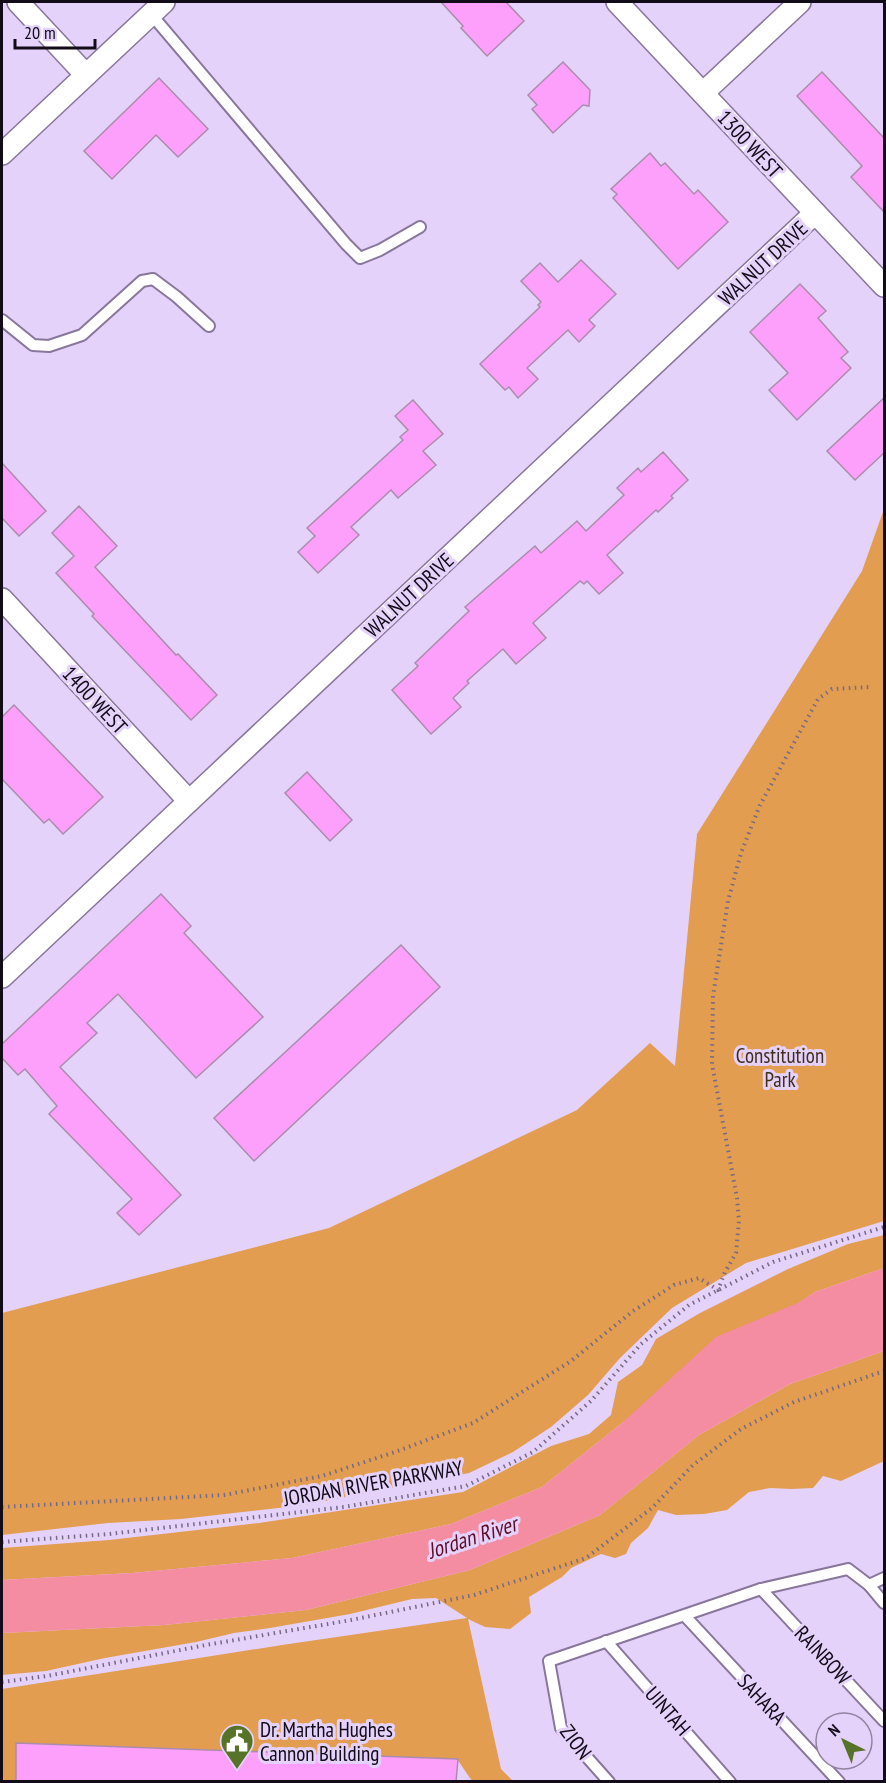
<svg xmlns="http://www.w3.org/2000/svg" width="886" height="1783" font-family="'PT Sans Narrow',sans-serif">
<style>
.green{fill:#e29d50}
.water{fill:#f48ca2}
.building{fill:#fca0fc;stroke:#ac8cac;stroke-width:1.5}
.lines{fill:none;stroke-linecap:round;stroke-linejoin:round}
.service-casing{stroke:#88769b;stroke-width:14}
.minor-casing{stroke:#88769b;stroke-width:24}
.path{stroke:#776a84;stroke-width:4;stroke-dasharray:1.5 4.5;stroke-linecap:butt}
.service{stroke:#fff;stroke-width:10}
.minor{stroke:#fff;stroke-width:21}
.labels{text-anchor:middle;dominant-baseline:central;stroke-width:6;stroke-linejoin:round;paint-order:stroke}
.street-label{font-size:21px;fill:#120b18;stroke:#e5d2fa}
.park-label{font-size:21px;fill:#3f2e1c;stroke:#e5d2fa}
.poi-label{font-size:21px;fill:#120b18;stroke:#e5d2fa;text-anchor:start}
.water-label{font-size:22px;font-style:italic;fill:#5e0d29;stroke:#e5d2fa}
</style>
<rect width="100%" height="100%" fill="#e5d2fa"/>
<!-- green -->
<g class="green">
<polygon points="884,509 884,1221 746,1263 672,1308 620,1358 588,1395 551,1427 513,1452 469,1473 305,1505 181,1519 108,1523 2,1535 2,1313 329,1228 577,1110 650,1043 675,1066 697,834 862,571"/>
<polygon points="884,1235 884,1268 815,1292 622,1423 542,1487 451,1524 292,1558 132,1573 2,1580 2,1548 109,1540 259,1523 463,1492 551,1446 589,1434 611,1415 618,1382 642,1365 656,1339 700,1313 788,1269 848,1244"/>
<polygon points="884,1351 884,1461 841,1481 823,1476 813,1488 791,1489 770,1488 749,1492 727,1510 704,1514 676,1515 658,1510 648,1528 631,1543 626,1554 615,1558 601,1554 571,1568 562,1577 529,1597 531,1613 510,1629 485,1627 468,1619 501,1769 513,1781 472,1781 457,1759 2,1781 2,1689 282,1645 467,1618 436,1598 412,1599 350,1614 270,1628 234,1633 196,1642 105,1658 46,1671 2,1675 2,1633 164,1625 306,1610 470,1570 600,1515 699,1435 790,1384"/>
</g>
<!-- water -->
<polygon class="water" points="884,1268 884,1351 790,1384 699,1435 600,1515 470,1570 306,1610 164,1625 2,1633 2,1580 132,1573 292,1558 451,1524 542,1487 622,1423 716,1337 800,1302 815,1292"/>
<!-- building -->
<g class="building">
<polygon points="441,2 506,2 524,21 487,56 461,28 463,26"/>
<polygon points="563,62 590,90 589,106 583,105 553,133 532,109 537,105 528,95"/>
<polygon points="822,72 885,139 885,213 851,177 862,166 797,96"/>
<polygon points="159,78 208,129 178,157 156,135 112,179 84,151"/>
<polygon points="650,153 661,166 665,163 694,194 698,190 728,222 678,269 613,198 617,194 611,189"/>
<polygon points="581,260 616,294 589,320 595,326 579,342 568,330 527,368 538,379 518,398 509,387 505,390 480,364 540,307 538,305 541,302 521,281 540,263 558,282"/>
<polygon points="800,284 826,311 818,318 848,352 841,358 851,368 797,420 769,390 788,373 750,332"/>
<polygon points="885,397 885,452 855,480 827,451"/>
<polygon points="413,400 443,434 423,451 436,465 398,498 391,490 351,527 359,535 318,573 298,552 315,536 307,528 403,440 400,437 408,430 395,416"/>
<polygon points="663,452 688,480 671,496 673,498 658,512 656,510 607,555 623,573 599,594 587,581 584,584 580,581 533,623 546,638 516,664 503,649 467,681 469,683 453,698 461,707 431,734 392,690 418,666 415,663 469,611 465,607 535,546 541,553 577,521 586,531 624,495 617,488 638,468 641,472"/>
<polygon points="2,463 46,511 19,536 2,518"/>
<polygon points="79,506 117,546 95,567 176,655 178,654 217,695 191,720 92,616 94,614 56,573 74,556 52,533"/>
<polygon points="14,705 103,797 63,834 49,819 44,823 2,779 2,717"/>
<polygon points="307,772 352,820 330,841 285,793"/>
<polygon points="161,894 191,926 184,933 263,1017 196,1078 118,994 87,1023 97,1033 60,1067 181,1195 139,1235 117,1213 132,1199 49,1114 57,1106 25,1069 18,1075 2,1058 2,1044"/>
<polygon points="401,945 440,987 254,1161 214,1118"/>
<polygon points="16,1743 458,1759 456,1782 16,1782"/>
</g>
<g class="lines">
<defs>
<g id="service">
<polyline points="151,14 346,244 360,258 380,250 420,227"/>
<polyline points="2,320 33,345 49,346 82,335 142,281 153,279 177,297 209,326"/>
<polyline points="869,1585 884,1578"/>
<polyline points="761,1589 884,1721"/>
<polyline points="685,1616 839,1782"/>
<polyline points="606,1641 730,1782"/>
<polyline points="609,1782 561,1728 549,1661 761,1589 848,1569 869,1585 884,1603"/>
</g>
<g id="minor">
<polyline points="18,2 86,75"/>
<polyline points="617,2 884,286"/>
<polyline points="703,93 800,2"/>
<polyline points="2,154 164,2"/>
<polyline points="2,599 189,801"/>
<polyline points="2,977 815,213"/>
</g>
</defs>
<!-- service casing -->
<use href="#service" class="service-casing"/>
<!-- minor casing -->
<use href="#minor" class="minor-casing"/>
<!-- path -->
<g class="path">
<polyline points="2,1507 224,1495 322,1476 395,1452 473,1423 571,1361 633,1311 674,1285 699,1278 718,1290 725,1272 736,1253 739,1221 737,1198 712,1064 713,996 728,901 741,853 760,805 818,699 832,689 870,687"/>
<polyline points="2,1542 109,1534 344,1507 466,1486 533,1452 591,1401 641,1344 689,1305 773,1262 884,1227"/>
<polyline points="2,1682 47,1676 206,1645 351,1620 474,1595 586,1558 652,1508 693,1465 741,1429 794,1402 884,1371"/>
</g>
<!-- service -->
<use href="#service" class="service"/>
<!-- minor -->
<use href="#minor" class="minor"/>
</g>
<!-- icons -->
<defs>
<symbol id="civic-pin" viewBox="-11 -11 22 30"><path d="M0 17L-7.5 6A9.5 9.5 0 1 1 7.5 6Z" fill="#577327" stroke="#e5d2fa"/><path d="M-.6-6.5H3V-4.5H.6V-3L4-1V1h2V6H-6V1h2V-1L-.6-3ZM-1.2 2.5V6h2.4V2.5Z" fill="#fff"/></symbol>
</defs>
<g fill-rule="evenodd">
<use href="#civic-pin" x="218" y="1722" width="38" height="52"/>
</g>
<g class="labels">
<!-- street labels -->
<g class="street-label">
<text transform="translate(750 144) rotate(47)">1300 WEST</text>
<text transform="translate(763 263) rotate(-43)">WALNUT DRIVE</text>
<text transform="translate(409 595) rotate(-43)">WALNUT DRIVE</text>
<text transform="translate(95 700) rotate(47)">1400 WEST</text>
<text transform="translate(373 1483) rotate(-10)">JORDAN RIVER PARKWAY</text>
<text transform="translate(823 1655) rotate(47)">RAINBOW</text>
<text transform="translate(762 1699) rotate(47)">SAHARA</text>
<text transform="translate(668 1711) rotate(49)">UINTAH</text>
<text transform="translate(576 1742) rotate(53)">ZION</text>
</g>
<!-- park labels -->
<g class="park-label">
<text x="780" y="1055">Constitution<tspan x="780" dy="24">Park</tspan></text>
</g>
<!-- poi labels -->
<g class="poi-label">
<text x="260" y="1729">Dr. Martha Hughes<tspan x="260" dy="24">Cannon Building</tspan></text>
</g>
<!-- water labels -->
<g class="water-label">
<text transform="translate(472 1537) rotate(-18)">Jordan River</text>
</g>
</g>
<!-- border -->
<rect width="886" height="1783" fill="none" stroke="#120b18" stroke-width="6"/>
<!-- north arrow -->
<g transform="translate(844 1741) rotate(317)"><circle r="28" fill="#e5d2fa" stroke="#9182a0" stroke-width="1.5"/>
<path d="M0-4.5L10 22L0 15L-10 22Z" fill="#577327"/>
<text y="-9" font-size="16" font-weight="bold" text-anchor="middle" fill="#120b18">N</text>
</g>
<!-- scale -->
<path d="M15 39v9h80v-9" fill="none" stroke="#120b18" stroke-width="3"/>
<text x="24" y="39" font-size="18" fill="#120b18" stroke="#e5d2fa" stroke-width="4.5" paint-order="stroke">20 m</text>
</svg>
